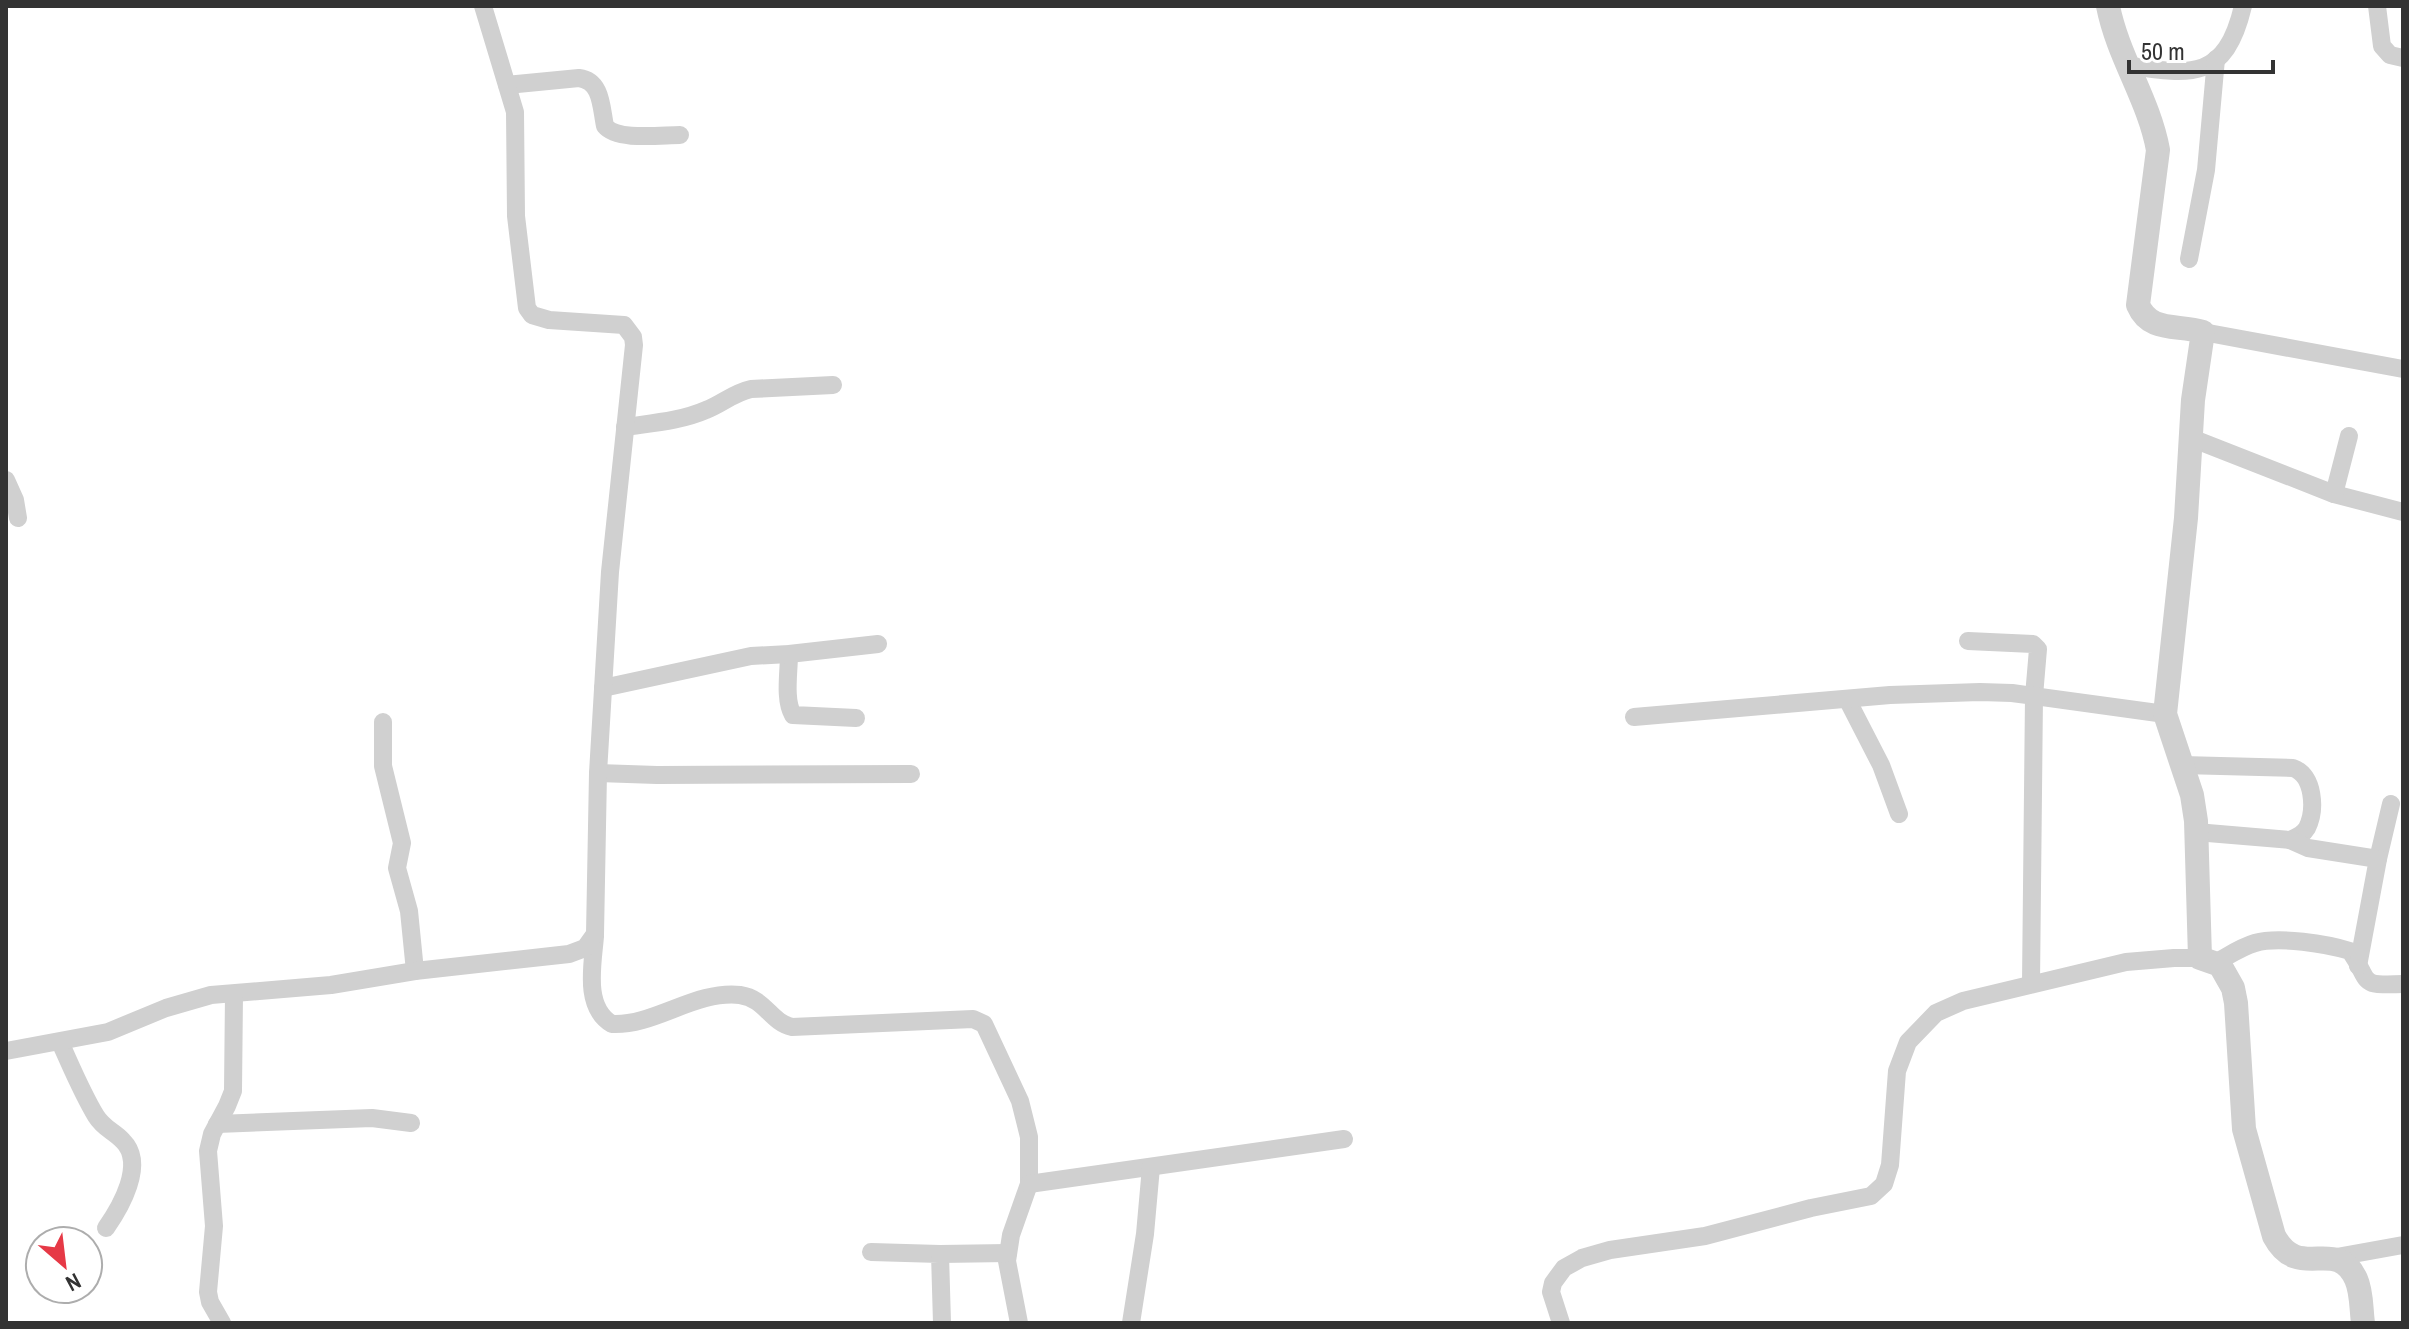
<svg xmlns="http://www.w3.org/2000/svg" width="2409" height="1329" font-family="'Archivo Narrow',sans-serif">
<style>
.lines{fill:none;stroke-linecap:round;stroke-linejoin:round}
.minor{stroke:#d0d0d0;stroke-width:18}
.tertiary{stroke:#d0d0d0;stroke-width:24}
</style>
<rect width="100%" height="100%" fill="#fff"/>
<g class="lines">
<!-- minor -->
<g class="minor">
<polyline points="2377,6 2382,46 2390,55 2403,58"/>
<path d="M 2126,65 C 2190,75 2225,82 2243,6"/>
<path d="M 507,85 L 579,78 C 602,81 601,107 605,126 C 617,141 661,135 680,135"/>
<polyline points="2189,259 2206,170 2216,59"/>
<polyline points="2203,332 2403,369"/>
<path d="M 625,427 C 652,423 681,421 706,410 C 722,404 733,393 751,389 L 833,385"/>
<polyline points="2191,438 2334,494 2403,512"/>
<polyline points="6,480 15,500 18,518"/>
<polyline points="2334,494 2349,436"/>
<polyline points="1968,641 2033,644 2038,649 2034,696 2031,983"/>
<path d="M 789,654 C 789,672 784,700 793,715 L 856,718"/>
<polyline points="603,688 751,656 789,654 878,644"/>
<polyline points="1847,699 1881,765 1899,814"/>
<polyline points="1634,717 1890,695 1980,692 2012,693 2165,714"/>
<polyline points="383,722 383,766 402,843 397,868 409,911 415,971"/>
<path d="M 2182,765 L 2293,768 C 2314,775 2316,810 2307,828 C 2303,835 2297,837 2290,840 L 2196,832"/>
<polyline points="598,773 657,775 911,774"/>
<polyline points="2290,840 2308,848 2378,859 2391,804"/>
<path d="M 595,936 C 593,963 583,1007 612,1024 C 655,1026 695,990 740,995 C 766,999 770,1022 792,1027 L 973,1019 L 984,1024 L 1020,1101 L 1029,1137 L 1029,1184 L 1011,1235 L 1007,1261 L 1019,1323"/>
<path d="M 2215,963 C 2228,956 2241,947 2255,943 C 2279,936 2327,944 2350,951 C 2372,983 2357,986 2403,984"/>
<polyline points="2358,966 2378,859"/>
<path d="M 60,1042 C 71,1066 82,1093 96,1116 C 104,1129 114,1131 123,1141 C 146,1164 120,1208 106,1228"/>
<polyline points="6,1051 108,1032 166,1008 211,995 331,985 415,971 569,954 585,948 595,934 598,773 610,572 634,345 633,337 624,325 549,320 532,315 527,308 516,216 515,112 483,6"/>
<polyline points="217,1124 372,1118 411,1123"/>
<polyline points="1029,1184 1344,1139"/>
<polyline points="871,1252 940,1254 942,1323"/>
<polyline points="940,1254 1008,1253"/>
<polyline points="2331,1258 2403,1245"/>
<polyline points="222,1323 210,1302 208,1292 214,1226 208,1151 212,1134 227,1106 233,1091 234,994"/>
<polyline points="1131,1323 1145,1234 1151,1167"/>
<polyline points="1561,1323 1551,1292 1553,1283 1564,1268 1582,1258 1610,1250 1705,1236 1811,1208 1871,1196 1884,1184 1890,1165 1897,1071 1908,1042 1936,1013 1963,1001 2126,962 2174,958 2200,958"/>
</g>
<!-- tertiary -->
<path class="tertiary" d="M 2108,6 C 2118,57 2149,100 2158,150 L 2138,305 C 2150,333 2177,324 2203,332 L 2193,400 L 2186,518 L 2165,714 L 2192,795 L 2196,821 L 2200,958 L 2220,965 L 2233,988 L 2236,1003 L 2244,1129 L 2274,1236 C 2299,1283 2336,1235 2356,1279 C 2362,1292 2361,1309 2363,1323"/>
</g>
<!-- border -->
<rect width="2409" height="1329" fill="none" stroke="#333333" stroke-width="16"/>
<!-- north arrow -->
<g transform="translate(64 1265) rotate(152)"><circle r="38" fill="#ffffff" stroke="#adadad" stroke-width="2"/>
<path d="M0-6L14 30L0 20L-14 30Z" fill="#e63946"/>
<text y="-12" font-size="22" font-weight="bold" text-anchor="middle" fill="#333333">N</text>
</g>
<!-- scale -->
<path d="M2129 60v12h144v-12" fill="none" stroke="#333333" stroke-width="4"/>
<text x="2141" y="60" font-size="24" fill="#333333" stroke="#ffffff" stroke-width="6" paint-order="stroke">50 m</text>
</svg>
